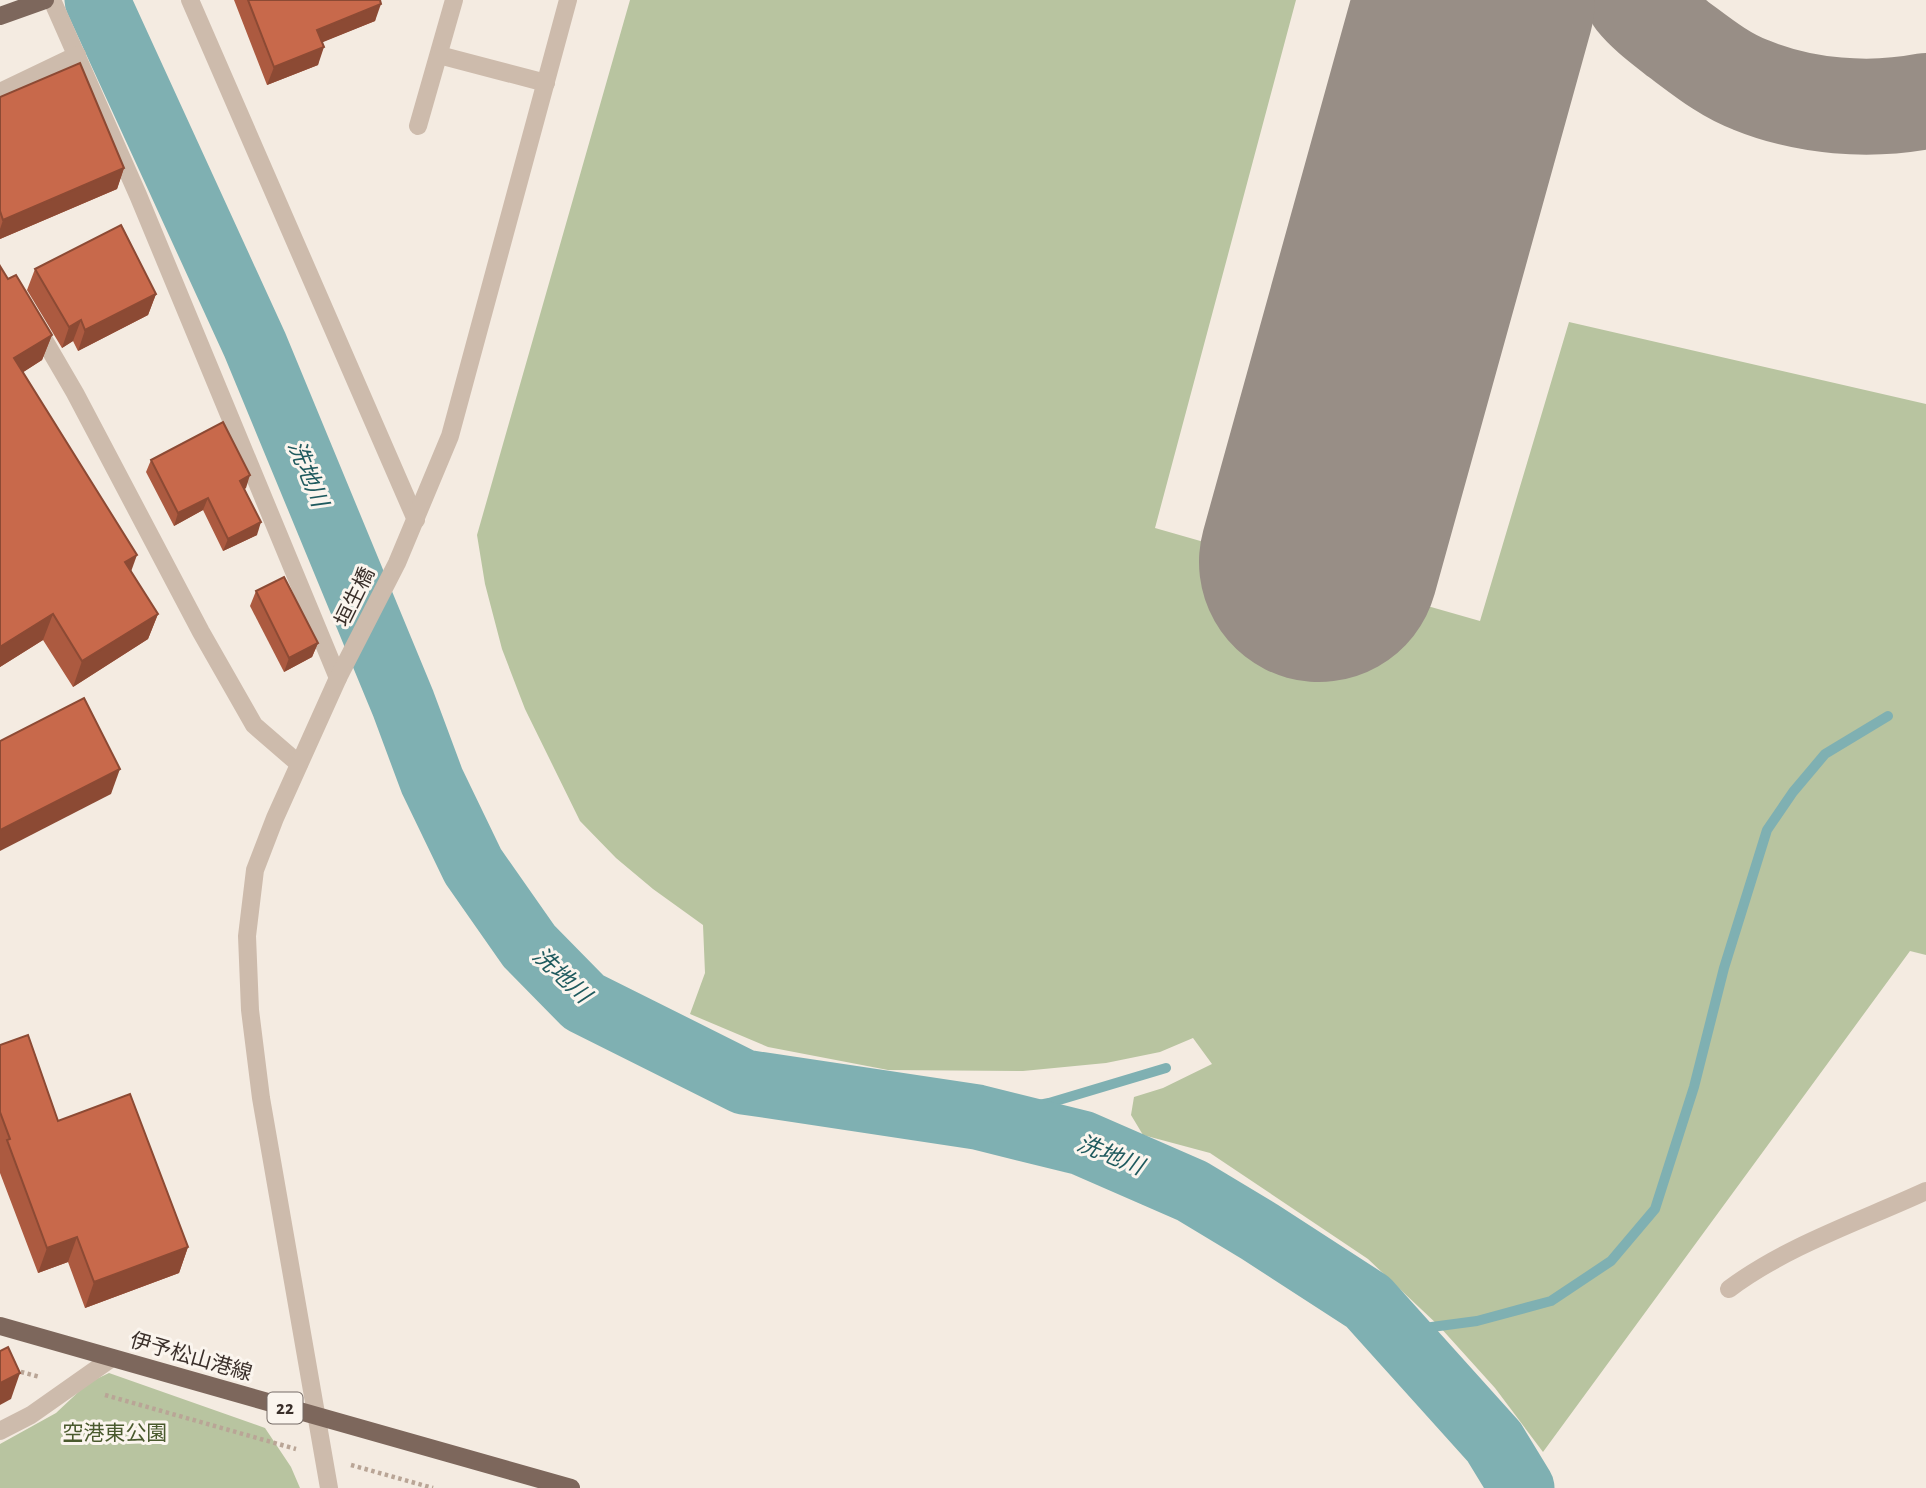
<svg xmlns="http://www.w3.org/2000/svg" width="1926" height="1488" font-family="'Alegreya Sans','Noto Sans JP',sans-serif">
<style>
.green{fill:#b8c4a0}
.lines{fill:none;stroke-linecap:round;stroke-linejoin:round}
.stream{stroke:#7fb0b2;stroke-width:10}
.river{stroke:#7fb0b2;stroke-width:65}
.taxiway{stroke:#988e86;stroke-width:96}
.runway{stroke:#988e86;stroke-width:240}
.path{stroke:#b9a596;stroke-width:4.5;stroke-dasharray:3.5 3.5;stroke-linecap:butt}
.minor{stroke:#cdbbac;stroke-width:18}
.tertiary{stroke:#cdbbac;stroke-width:18}
.primary{stroke:#7d675c;stroke-width:18}
.wall{fill:#ac5a40}
.shaded-wall{fill:#8c4a34}
.building{fill:#c8694b;stroke:#8c4a34;stroke-width:2}
.labels{text-anchor:middle;dominant-baseline:central;stroke-width:6;stroke-linejoin:round;paint-order:stroke}
.shield{fill:#fbf5ee;stroke:#756b66;stroke-width:2}
.shield-label{font-size:19px;font-weight:bold;fill:#3b302b}
.street-label{font-size:21px;fill:#3b302b;stroke:#fbf5ee}
.park-label{font-size:21px;fill:#4a5a2e;stroke:#fbf5ee}
.water-label{font-size:23px;font-style:italic;fill:#1f5a5e;stroke:#fbf5ee}
</style>
<rect width="100%" height="100%" fill="#f4ebe1"/>
<!-- green -->
<g class="green">
<polygon points="630,0 1296,0 1155,528 1480,621 1569,322 1926,404 1926,955 1910,951 1543,1452 1495,1388 1439,1326 1368,1259 1210,1153 1143,1135 1131,1115 1134,1097 1163,1088 1212,1064 1193,1038 1160,1052 1106,1063 1023,1071 888,1070 768,1047 690,1014 705,973 703,925 653,889 616,858 580,821 525,709 502,649 485,584 477,535"/>
<polygon points="109,1373 265,1428 291,1467 300,1488 0,1488 0,1444 56,1413 88,1383"/>
</g>
<g class="lines">
<!-- stream -->
<g class="stream">
<polyline points="977,1117 1049,1103 1166,1068"/>
<polyline points="1394,1332 1477,1321 1551,1301 1611,1261 1655,1209 1694,1087 1724,968 1767,830 1793,792 1825,754 1888,716"/>
</g>
<!-- river -->
<polyline class="river" points="97,0 255,345 403,703 432,781 473,866 529,946 584,1002 744,1082 977,1117 1082,1143 1192,1191 1260,1232 1368,1302 1494,1442 1522,1488"/>
<!-- taxiway -->
<path class="taxiway" d="M 1634,0 C 1646,15 1663,27 1678,39 C 1701,56 1724,75 1751,85 C 1805,107 1869,112 1926,101"/>
<!-- runway -->
<polyline class="runway" points="1319,562 1475,0"/>
<!-- path -->
<g class="path">
<polyline points="14,1370 40,1377"/>
<polyline points="105,1395 296,1449"/>
<polyline points="351,1465 433,1488"/>
</g>
<!-- minor -->
<g class="minor">
<polyline points="52,0 138,195 338,678"/>
<polyline points="439,55 546,83"/>
<polyline points="0,92 77,55"/>
<polyline points="418,126 454,0"/>
<polyline points="36,326 75,393 201,632 254,725 299,764"/>
<path d="M 1729,1289 C 1786,1246 1861,1221 1926,1191"/>
<polyline points="0,1431 31,1415 112,1358"/>
</g>
<!-- tertiary -->
<g class="tertiary">
<polyline points="190,0 416,520"/>
<polyline points="329,1488 261,1098 250,1010 247,936 255,870 275,818 338,678 397,563 450,436 568,0"/>
</g>
<!-- primary -->
<g class="primary">
<polyline points="0,16 45,0"/>
<polyline points="0,1326 571,1488"/>
</g>
</g>
<!-- wall -->
<g class="wall">
<polygon points="234,0 380,0 375,21 322,42 318,65 267,85"/>
<polygon points="0,97 124,168 117,189 0,239"/>
<polygon points="0,266 8,279 52,335 42,360 23,372 131,571 158,614 148,639 73,687 43,640 0,667"/>
<polygon points="35,269 156,294 148,315 78,351 73,341 62,348 27,290"/>
<polygon points="151,460 246,488 244,489 257,535 223,551 203,510 174,526 146,472"/>
<polygon points="256,591 318,643 312,657 284,672 250,606"/>
<polygon points="0,1045 58,1121 188,1247 179,1273 85,1308 68,1262 38,1273 0,1173"/>
</g>
<!-- shaded-wall -->
<g class="shaded-wall">
<polygon points="381,4 375,21 311,47 317,30"/>
<polygon points="324,47 318,65 267,85 274,67"/>
<polygon points="124,168 117,189 0,239 0,229 3,220"/>
<polygon points="156,294 148,315 78,351 85,330"/>
<polygon points="81,320 73,341 62,348 69,327"/>
<polygon points="52,335 42,360 5,384 14,358"/>
<polygon points="250,475 246,488 236,494 240,481"/>
<polygon points="208,498 203,510 174,526 178,513"/>
<polygon points="261,522 257,535 223,551 228,539"/>
<polygon points="137,555 128,580 125,562"/>
<polygon points="53,614 43,640 0,667 0,647"/>
<polygon points="158,614 148,639 73,687 82,661"/>
<polygon points="318,643 312,657 284,672 289,658"/>
<polygon points="120,769 111,794 0,851 0,830"/>
<polygon points="77,1237 68,1262 38,1273 47,1248"/>
<polygon points="188,1247 179,1273 85,1308 94,1282"/>
<polygon points="20,1373 11,1399 0,1405 0,1383"/>
</g>
<!-- building -->
<g class="building">
<polygon points="248,0 380,0 381,4 317,30 324,47 274,67"/>
<polygon points="80,63 124,168 3,220 0,211 0,97"/>
<polygon points="121,225 156,294 85,330 81,320 69,327 35,269"/>
<polygon points="0,266 8,279 16,275 52,335 14,358 137,555 125,562 158,614 82,661 53,614 0,647"/>
<polygon points="223,422 250,475 240,481 261,522 228,539 208,498 178,513 151,460"/>
<polygon points="284,577 318,643 289,658 256,591"/>
<polygon points="84,698 120,769 0,830 0,741"/>
<polygon points="28,1035 58,1121 130,1094 188,1247 94,1282 77,1237 47,1248 7,1140 10,1139 0,1112 0,1045"/>
<polygon points="8,1347 20,1373 0,1383 0,1351"/>
</g>
<g class="labels">
<!-- shield labels -->
<rect class="shield" x="267.5" y="1392.5" width="35" height="31" rx="5"/>
<g class="shield-label">
<text x="285" y="1408">22</text>
</g>
<!-- street labels -->
<g class="street-label">
<text transform="translate(355 597) rotate(-64)">垣生橋</text>
<text transform="translate(191 1357) rotate(16)">伊予松山港線</text>
</g>
<!-- park labels -->
<g class="park-label">
<text x="115" y="1433">空港東公園</text>
</g>
<!-- water labels -->
<g class="water-label">
<text transform="translate(307 474) rotate(68)">洗地川</text>
<text transform="translate(561 976) rotate(43)">洗地川</text>
<text transform="translate(1110 1156) rotate(22)">洗地川</text>
</g>
</g>
</svg>
